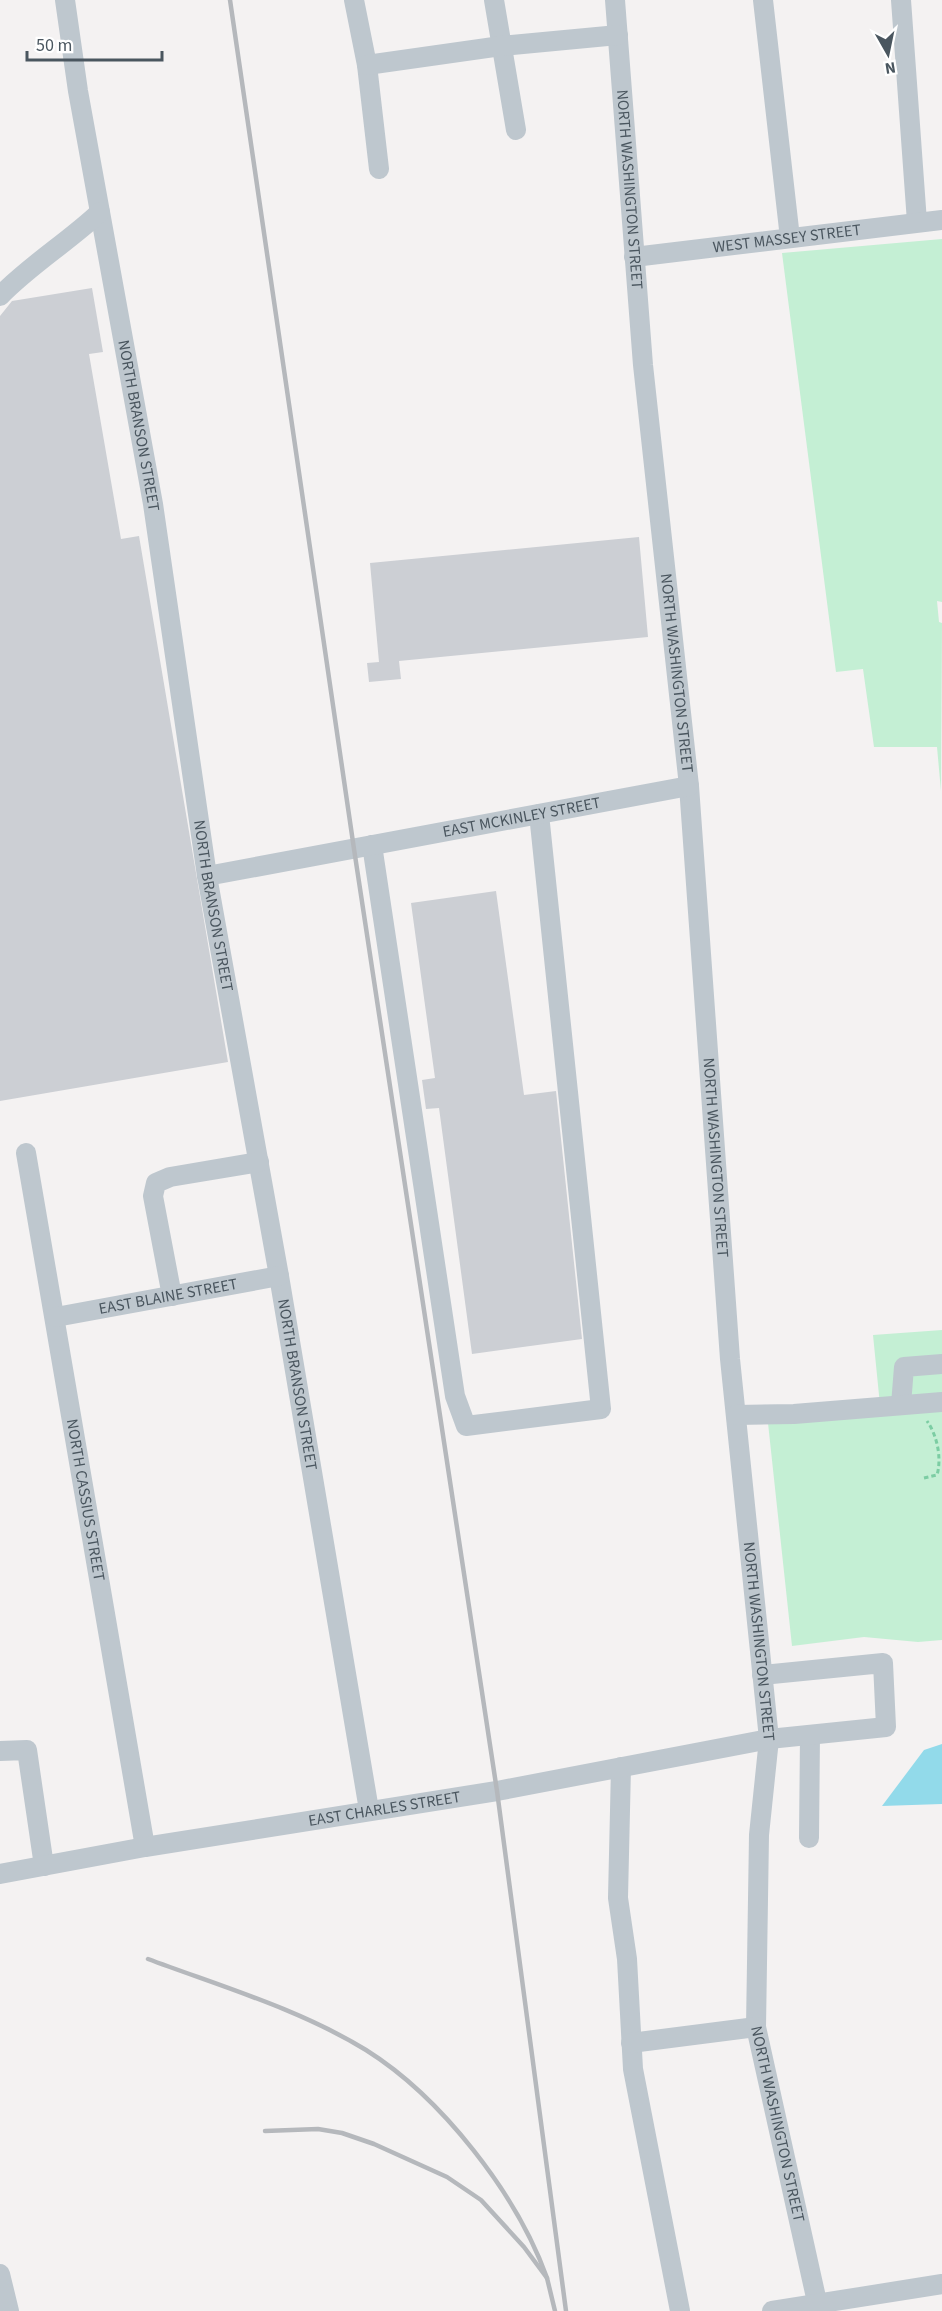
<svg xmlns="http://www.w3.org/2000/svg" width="942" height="2311" font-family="'Source Sans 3',sans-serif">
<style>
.green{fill:#c4efd4}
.water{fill:#92daea}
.building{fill:#cccfd4}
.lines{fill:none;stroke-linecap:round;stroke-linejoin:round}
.path{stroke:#7ccda3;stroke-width:3;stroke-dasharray:4.5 3;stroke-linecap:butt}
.minor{stroke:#bec7ce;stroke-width:20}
.rail{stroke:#b5b8bc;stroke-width:4.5}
.labels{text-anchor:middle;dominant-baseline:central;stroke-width:4.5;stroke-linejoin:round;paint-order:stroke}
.street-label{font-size:16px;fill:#4a565f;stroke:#fff}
</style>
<rect width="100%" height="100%" fill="#f4f2f2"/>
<!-- green -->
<g class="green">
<polygon points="942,239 942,602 937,601 939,622 942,623 941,791 937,747 874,747 863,669 836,672 782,253"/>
<polygon points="942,1330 942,1640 918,1642 864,1637 792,1646 768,1423 881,1415 873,1335"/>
</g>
<!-- water -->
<polygon class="water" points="942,1744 942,1804 882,1806 924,1750"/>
<!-- building -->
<g class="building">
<polygon points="92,288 103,352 89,354 121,539 139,536 228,1062 0,1101 0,316 12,301"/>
<polygon points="639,537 648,637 399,661 401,679 369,682 367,663 379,662 370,563"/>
<polygon points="496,891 524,1095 556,1091 582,1339 472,1354 439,1108 426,1109 422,1080 435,1078 411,903"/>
</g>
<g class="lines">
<!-- path -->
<path class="path" d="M 924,1478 L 937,1475 C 942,1458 937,1435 927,1421"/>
<!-- minor -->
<g class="minor">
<path id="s1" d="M 65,0 L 78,91 L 153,504 L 207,876 L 279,1276 L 369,1810"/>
<polyline points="354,0 367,65 379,169"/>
<polyline points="494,0 516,130"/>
<path id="s2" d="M 615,0 L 643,365 L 689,786 L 730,1359 L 769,1739 L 759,1835 L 756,2027 L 819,2311"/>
<polyline points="763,0 790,238"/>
<polyline points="901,0 917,222"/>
<polyline points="367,65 501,46 618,35"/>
<path id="s3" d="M 634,257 L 942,220"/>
<path d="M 0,296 C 30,265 68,242 100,212"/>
<polyline points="372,845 455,1396 466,1426 601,1409 539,814"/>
<path id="s4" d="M 207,876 L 689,786"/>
<path id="s5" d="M 26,1153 L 145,1847"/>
<polyline points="172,1296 153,1196 156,1183 170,1177 259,1162"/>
<path id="s6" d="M 56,1317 L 279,1276"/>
<polyline points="901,1405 904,1367 942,1364"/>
<polyline points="736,1415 794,1414 942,1402"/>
<polyline points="0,1751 27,1750 44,1866"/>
<polyline points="621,1767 618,1898 627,1959 633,2069 680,2311"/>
<polyline points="809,1838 810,1735"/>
<path id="s7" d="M 0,1874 L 145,1847 L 497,1791 L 769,1739 L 886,1727 L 883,1663 L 762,1675"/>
<polyline points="631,2043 756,2027"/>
<polyline points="0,2274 9,2311"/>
<polyline points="772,2311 942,2284"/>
</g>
<!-- rail -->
<g class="rail">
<polyline points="230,0 354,849 497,1791 566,2311"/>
<path d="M 148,1959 C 220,1986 299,2009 366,2050 C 441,2097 517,2194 547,2278"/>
<polyline points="265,2131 318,2129 342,2133 374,2144 447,2177 481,2200 524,2247 547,2278 555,2311"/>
</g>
</g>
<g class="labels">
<!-- street labels -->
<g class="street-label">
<text stroke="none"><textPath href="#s2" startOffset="190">NORTH WASHINGTON STREET</textPath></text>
<text stroke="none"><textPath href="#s3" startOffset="154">WEST MASSEY STREET</textPath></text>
<text stroke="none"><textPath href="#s1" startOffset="432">NORTH BRANSON STREET</textPath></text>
<text stroke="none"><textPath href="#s2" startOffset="676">NORTH WASHINGTON STREET</textPath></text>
<text stroke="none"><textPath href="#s4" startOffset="320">EAST MCKINLEY STREET</textPath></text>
<text stroke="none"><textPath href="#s1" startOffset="918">NORTH BRANSON STREET</textPath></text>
<text stroke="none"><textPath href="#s2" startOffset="1162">NORTH WASHINGTON STREET</textPath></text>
<text stroke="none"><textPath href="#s6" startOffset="114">EAST BLAINE STREET</textPath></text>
<text stroke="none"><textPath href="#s1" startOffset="1404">NORTH BRANSON STREET</textPath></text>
<text stroke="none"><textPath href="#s5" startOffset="352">NORTH CASSIUS STREET</textPath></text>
<text stroke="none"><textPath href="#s2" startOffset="1648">NORTH WASHINGTON STREET</textPath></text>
<text stroke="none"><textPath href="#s7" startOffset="390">EAST CHARLES STREET</textPath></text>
<text stroke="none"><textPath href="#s2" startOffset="2134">NORTH WASHINGTON STREET</textPath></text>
</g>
</g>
<!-- north arrow -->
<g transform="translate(888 54) rotate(171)" stroke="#ffffff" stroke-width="4.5" paint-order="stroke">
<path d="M0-4.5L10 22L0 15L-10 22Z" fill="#4a565f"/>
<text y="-9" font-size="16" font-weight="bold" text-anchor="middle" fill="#4a565f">N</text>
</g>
<!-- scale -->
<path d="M27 51v9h135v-9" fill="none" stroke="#4a565f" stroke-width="3"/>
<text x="36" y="51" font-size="18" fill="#4a565f" stroke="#ffffff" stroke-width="4.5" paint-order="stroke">50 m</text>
</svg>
